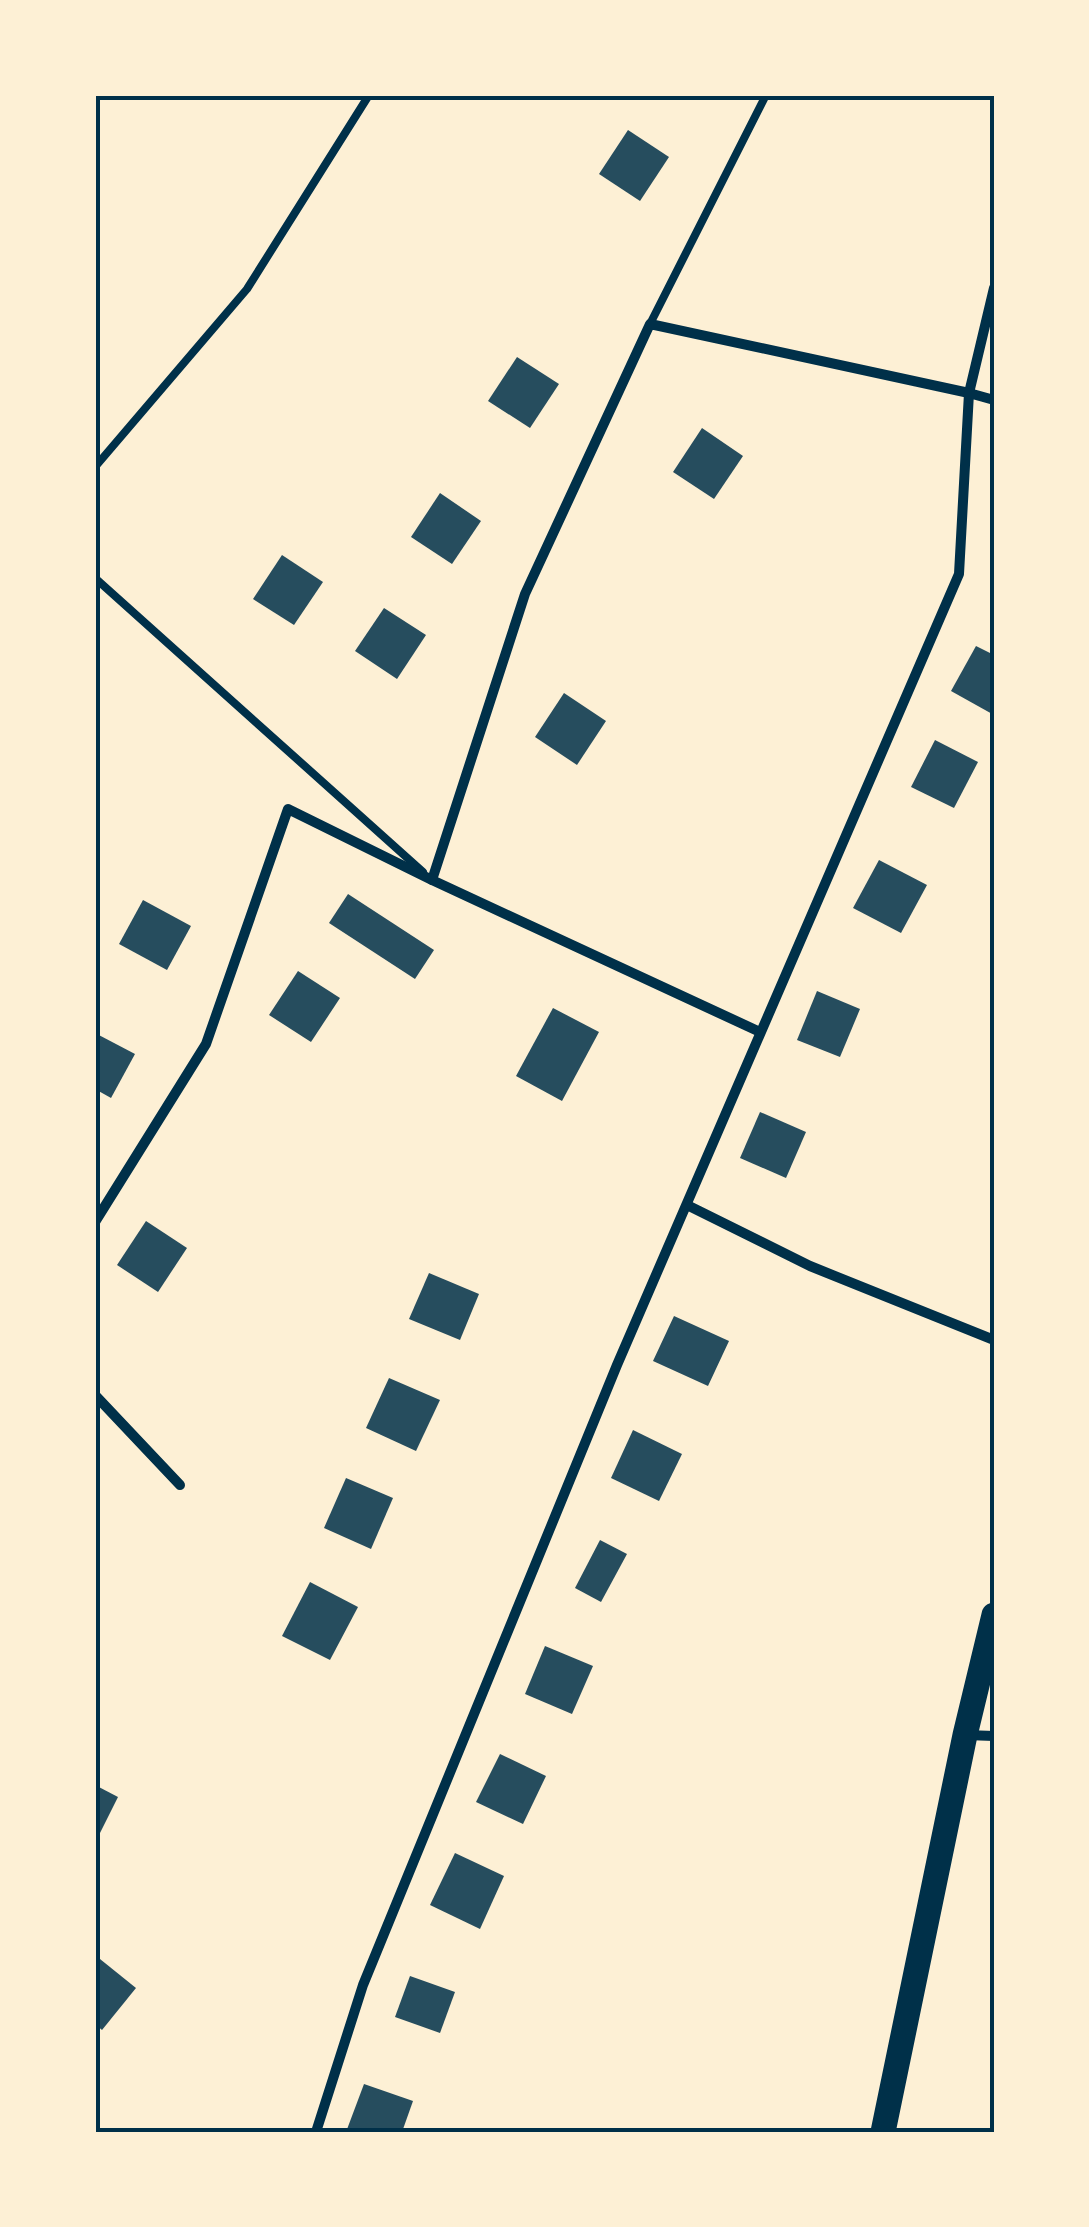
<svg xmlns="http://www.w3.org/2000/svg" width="1089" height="2227" font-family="'Fira Sans',sans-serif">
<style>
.building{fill:#264d5e}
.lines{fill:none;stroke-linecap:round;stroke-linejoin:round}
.service{stroke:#003049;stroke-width:8}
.minor{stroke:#003049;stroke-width:10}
.primary{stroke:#003049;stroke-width:25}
.neatline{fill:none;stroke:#003049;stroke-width:4}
</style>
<rect width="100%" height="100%" fill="#fdf0d5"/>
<!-- building -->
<g class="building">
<polygon points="628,130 669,157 640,201 599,174"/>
<polygon points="517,357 559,384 530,428 488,401"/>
<polygon points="702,428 743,456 714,499 673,472"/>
<polygon points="440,493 481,521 452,564 411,537"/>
<polygon points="282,555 323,582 294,625 253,599"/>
<polygon points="384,608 426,635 397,679 355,651"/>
<polygon points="976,646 994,655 994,715 951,691"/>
<polygon points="564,693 606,721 577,765 535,737"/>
<polygon points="935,740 978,762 954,808 911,787"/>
<polygon points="879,860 927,885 901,933 853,908"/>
<polygon points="348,894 434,950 415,979 329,923"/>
<polygon points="143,900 191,926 167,970 119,944"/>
<polygon points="298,971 340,998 311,1042 269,1015"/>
<polygon points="817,991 860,1009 840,1057 797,1040"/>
<polygon points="553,1008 599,1032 562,1101 516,1076"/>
<polygon points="95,1033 135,1054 111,1098 95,1089"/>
<polygon points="760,1112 806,1132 786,1178 740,1158"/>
<polygon points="146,1221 187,1248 158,1292 117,1265"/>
<polygon points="429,1273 479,1294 460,1340 409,1319"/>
<polygon points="674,1316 729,1341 708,1386 653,1361"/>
<polygon points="389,1378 440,1400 416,1451 366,1428"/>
<polygon points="633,1430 682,1454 659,1501 611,1478"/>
<polygon points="346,1478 393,1498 371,1549 324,1528"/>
<polygon points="600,1540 627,1554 601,1602 575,1588"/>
<polygon points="310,1582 358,1607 330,1660 282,1636"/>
<polygon points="545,1646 593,1666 572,1714 525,1694"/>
<polygon points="500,1754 546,1776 523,1824 476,1802"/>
<polygon points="95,1785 118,1797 95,1843"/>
<polygon points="455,1853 504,1876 480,1929 430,1905"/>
<polygon points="95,1955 136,1988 102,2030 95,2024"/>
<polygon points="410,1976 455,1992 440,2033 395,2017"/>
<polygon points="364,2084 413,2101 402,2132 346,2132"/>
</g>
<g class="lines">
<!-- service -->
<g class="service">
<polyline points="650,324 766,95"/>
<polyline points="95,467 247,289 369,95"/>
<polyline points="95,578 423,872"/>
</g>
<!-- minor -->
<g class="minor">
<polyline points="432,880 525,594 650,324 969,393 994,288"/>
<polyline points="687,1205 810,1266 994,1340"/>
<polyline points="95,1222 206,1044 288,809 432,880 760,1032"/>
<polyline points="95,1395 180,1485"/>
<polyline points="966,1735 994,1736"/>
<polyline points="316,2132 363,1985 617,1365 959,574 969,393 994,400"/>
</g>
<!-- primary -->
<polyline class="primary" points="883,2132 965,1735 994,1615"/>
</g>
<!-- border -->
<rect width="1089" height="2227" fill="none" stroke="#fdf0d5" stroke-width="195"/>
<rect x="98" y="98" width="894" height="2032" class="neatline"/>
</svg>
